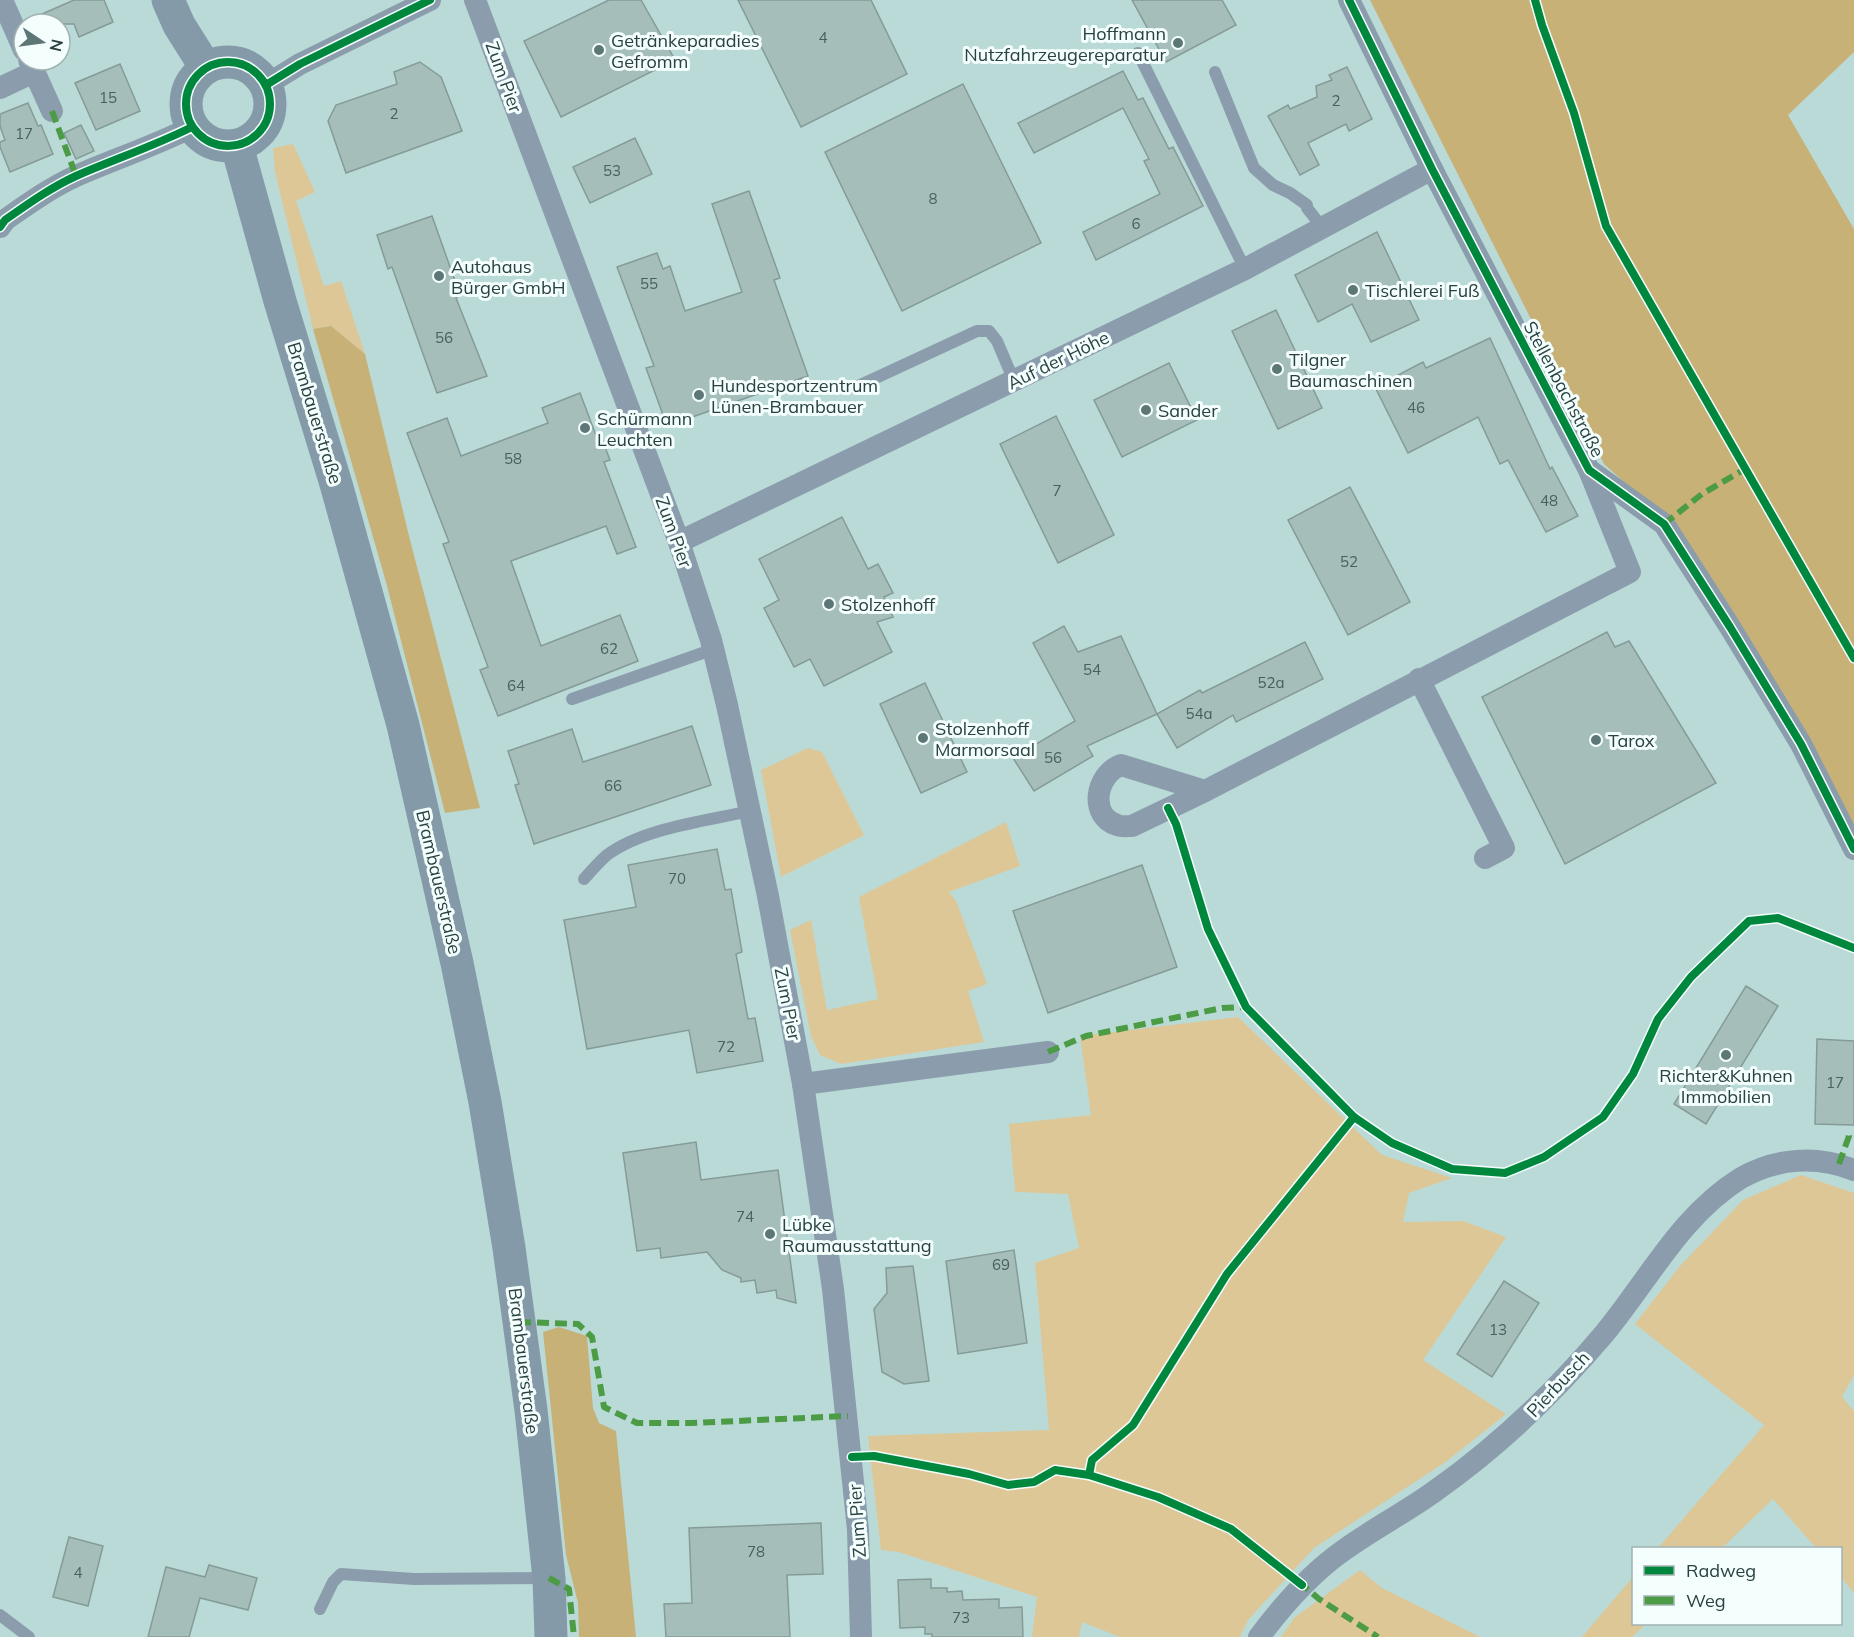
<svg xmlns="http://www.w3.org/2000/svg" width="1854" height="1637" font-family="Mulish,sans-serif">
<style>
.green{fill:#ddc796}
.forest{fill:#c8b177}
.building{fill:#a6beba;stroke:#849b98;stroke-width:1.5}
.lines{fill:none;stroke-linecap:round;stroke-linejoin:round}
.service{stroke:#8b9dac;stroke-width:12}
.minor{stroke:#8b9dac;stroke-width:22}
.secondary{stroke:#849aa9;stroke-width:33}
.quiet{stroke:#4c9b45;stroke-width:6;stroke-dasharray:12 6;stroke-linecap:butt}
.cycleway-casing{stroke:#f3fefd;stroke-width:11}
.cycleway{stroke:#00873e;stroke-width:8}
.poi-dot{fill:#5c7775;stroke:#f3fefd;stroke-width:2}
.labels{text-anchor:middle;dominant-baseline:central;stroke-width:6;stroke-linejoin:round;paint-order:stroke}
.number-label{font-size:15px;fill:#48605e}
.poi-label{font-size:18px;fill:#294140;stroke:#f3fefd;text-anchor:start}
.street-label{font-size:18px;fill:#294140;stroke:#f3fefd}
</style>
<rect width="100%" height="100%" fill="#badad8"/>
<!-- green -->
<g class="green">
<polygon points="293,144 315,192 296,201 324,286 341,281 365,354 331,326 313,329 275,172 273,148"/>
<polygon points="808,748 822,752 864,835 781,877 761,770"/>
<polygon points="1006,822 1020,866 949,892 956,901 987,984 968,991 984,1042 841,1064 820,1055 811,1036 790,930 811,920 827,1010 878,999 859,897"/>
<polygon points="1238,1017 1382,1155 1452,1178 1409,1193 1403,1222 1463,1221 1506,1237 1423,1360 1506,1414 1447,1461 1314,1548 1248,1620 1240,1637 1120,1637 1082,1622 1079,1637 1032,1637 1037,1597 899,1552 881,1550 868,1436 1049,1430 1035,1263 1079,1248 1068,1194 1015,1192 1009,1124 1091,1115 1080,1036"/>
<polygon points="1801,1175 1854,1193 1854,1375 1842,1397 1854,1411 1854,1593 1841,1577 1840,1548 1816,1548 1773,1499 1722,1548 1658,1548 1764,1425 1635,1324 1680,1266 1743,1200"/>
<polygon points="1360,1570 1382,1588 1480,1637 1281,1637 1294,1618"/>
<polygon points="1633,1577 1634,1624 1646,1624 1632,1637 1582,1637"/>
</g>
<!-- forest -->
<g class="forest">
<polygon points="1370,0 1854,0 1854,52 1788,115 1854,229 1854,833 1685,537 1604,464"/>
<polygon points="331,326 365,354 410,540 480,808 445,813 386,582 313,329"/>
<polygon points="559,1327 587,1336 593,1408 599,1423 616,1431 636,1637 579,1637 578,1603 566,1555 543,1332"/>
</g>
<!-- building -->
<g class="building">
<polygon points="74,0 104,0 113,22 79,37 74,24 27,24 26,21"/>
<polygon points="609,0 641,0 675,60 561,117 524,41"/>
<polygon points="738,0 871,0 907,74 801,127"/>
<polygon points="1132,0 1222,0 1236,25 1166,62"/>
<polygon points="420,62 441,77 462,131 346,173 328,121 336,105 397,84 394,72"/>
<polygon points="120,64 140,111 96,130 75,83"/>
<polygon points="1347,67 1372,119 1349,131 1346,124 1308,143 1319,165 1300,175 1268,116 1288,105 1290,109 1317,97 1316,86 1332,80 1329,75"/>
<polygon points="1123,71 1138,100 1143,98 1169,149 1173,147 1203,206 1096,260 1083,232 1160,194 1144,161 1149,159 1123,108 1034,153 1018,123"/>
<polygon points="963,84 1041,243 902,311 825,152"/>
<polygon points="28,103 38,126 41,125 53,154 10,172 0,147 0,142 5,140 0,126 0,114"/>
<polygon points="81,125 94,151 76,159 64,133"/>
<polygon points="635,138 652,174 590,203 573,167"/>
<polygon points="749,191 780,278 774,280 808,376 667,426 646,368 654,366 617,267 657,253 663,269 670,266 685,311 742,292 712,204"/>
<polygon points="432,216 460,295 456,298 487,376 437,393 392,267 388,269 377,235"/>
<polygon points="1377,232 1419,320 1371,342 1352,304 1318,322 1295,275"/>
<polygon points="1276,310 1322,408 1278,429 1232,331"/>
<polygon points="1490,338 1550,469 1552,467 1578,516 1546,532 1508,460 1500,464 1478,417 1408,453 1375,387 1423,362 1426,368"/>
<polygon points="1169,363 1197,420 1122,457 1094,400"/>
<polygon points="580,393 597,438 601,436 610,460 604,462 636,547 617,554 606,526 511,561 541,646 620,615 638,661 498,716 480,670 488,667 443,544 449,542 407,433 447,418 461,456 548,423 542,408"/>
<polygon points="1056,416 1114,535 1058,563 1000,444"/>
<polygon points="1350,487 1410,602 1348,635 1288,520"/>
<polygon points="842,517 868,569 878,564 893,593 884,597 893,617 877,622 892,652 824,686 810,659 794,667 764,608 779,600 759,559"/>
<polygon points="1064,626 1078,652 1121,636 1157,714 1200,690 1202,693 1305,642 1323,679 1236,722 1233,715 1177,748 1157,714 1087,746 1093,756 1034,791 1013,758 1075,721 1033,643"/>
<polygon points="1607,632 1615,647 1629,641 1716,783 1565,864 1482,697"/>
<polygon points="925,683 967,772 921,793 880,704"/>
<polygon points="692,726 711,785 534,844 515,785 519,784 508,751 572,729 583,762"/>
<polygon points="717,849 725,890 731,889 742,952 736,954 748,1019 755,1018 763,1061 697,1073 689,1030 587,1049 564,920 636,907 628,865"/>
<polygon points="1142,865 1177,967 1048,1013 1013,911"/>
<polygon points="1746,986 1778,1006 1706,1124 1674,1104"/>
<polygon points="1817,1039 1854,1041 1854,1125 1815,1124"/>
<polygon points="696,1142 701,1180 778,1170 796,1303 777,1298 776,1290 757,1293 755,1280 741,1282 741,1278 722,1270 707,1252 661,1258 660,1248 637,1251 623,1153"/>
<polygon points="1014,1250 1027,1343 958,1354 946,1261"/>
<polygon points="913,1266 929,1381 904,1384 882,1372 874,1309 887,1293 886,1268"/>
<polygon points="1504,1281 1539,1303 1492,1377 1457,1354"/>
<polygon points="821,1523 823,1574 787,1575 790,1637 666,1637 664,1604 692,1603 689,1528"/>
<polygon points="69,1537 103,1546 88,1606 53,1597"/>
<polygon points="209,1565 257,1578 248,1610 200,1598 189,1637 148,1637 166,1567 205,1577"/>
<polygon points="931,1579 931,1588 947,1588 947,1592 962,1591 963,1600 999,1599 999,1608 1022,1607 1023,1637 932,1637 932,1634 925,1634 925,1627 900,1628 898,1580"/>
</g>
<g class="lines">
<!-- service -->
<g class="service">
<polyline points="1138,53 1245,269"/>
<polyline points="1215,72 1254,168 1273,185 1290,193 1307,205 1307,208 1322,227"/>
<polyline points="854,388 977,331 989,331 997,341 1014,381"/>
<polyline points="572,699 714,649"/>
<path d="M 584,879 C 591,871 599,862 607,855 C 643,828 706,821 750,811"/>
<polyline points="320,1609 333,1582 341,1574 414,1579 547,1578"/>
<polyline points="0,1615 29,1637"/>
</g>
<!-- minor -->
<g class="minor">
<polyline points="2,0 24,50"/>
<polyline points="475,0 679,542 711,640 727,705 768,896 803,1084 833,1289 858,1530 861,1637"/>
<polyline points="29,60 52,111"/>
<polyline points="266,85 300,64 430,0"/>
<polyline points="0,88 34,72"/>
<path d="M 0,227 L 5,220 C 28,204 50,188 76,176 C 115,159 154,146 192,127"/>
<polyline points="1589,470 1664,524 1730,627 1801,744 1854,849"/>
<polyline points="679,542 1245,269 1432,169"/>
<polyline points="1419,679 1504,848 1485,858"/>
<path d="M 1205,791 L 1132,826 C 1127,826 1121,827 1117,825 C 1089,816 1095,775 1121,765 L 1205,791 L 1630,572 L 1589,470 L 1432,169 L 1349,0"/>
<polyline points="803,1084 1048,1052"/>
<path d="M 1259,1637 C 1283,1605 1311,1573 1344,1550 C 1373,1529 1406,1512 1435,1491 C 1499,1446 1554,1393 1604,1334 C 1648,1281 1681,1215 1741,1178 C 1776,1158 1817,1155 1854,1170"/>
</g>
<!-- secondary -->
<g class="secondary">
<polyline points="168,0 179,25 206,68"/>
<circle cx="228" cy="104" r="42"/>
<polyline points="237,146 280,301 336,484 403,725 457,963 485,1102 509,1248 531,1410 549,1578 551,1637"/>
</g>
<!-- quiet -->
<g class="quiet">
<polyline points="52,111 76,176"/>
<polyline points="1664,524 1702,494 1745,469"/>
<polyline points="1048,1052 1086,1036 1222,1008 1246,1007"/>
<polyline points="1839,1164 1849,1136 1848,1132"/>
<polyline points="519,1322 578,1324 592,1337 604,1407 637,1423 692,1423 848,1416"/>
<polyline points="549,1578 569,1589 574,1637"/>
<polyline points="1299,1582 1319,1599 1378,1637"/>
</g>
<defs>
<g id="cycleway">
<polyline points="1349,0 1432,169 1589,470 1664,524 1730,627 1801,744 1854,849"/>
<polyline points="1535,0 1542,25 1574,113 1606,226 1854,658"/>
<circle cx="228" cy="104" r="42"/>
<polyline points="266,85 300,64 430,0"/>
<path d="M 0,227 L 5,220 C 28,204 50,188 76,176 C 115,159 154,146 192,127"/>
<polyline points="1168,808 1176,824 1208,929 1246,1007 1354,1117 1392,1143 1452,1169 1505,1173 1544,1157 1603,1117 1633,1074 1658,1019 1691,977 1749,921 1778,918 1854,948"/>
<polyline points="852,1457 874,1456 969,1474 1008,1485 1034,1482 1055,1470 1089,1475"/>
<polyline points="1302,1585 1231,1529 1158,1497 1089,1475 1092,1460 1133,1425 1227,1274 1354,1117"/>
</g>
</defs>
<!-- cycleway casing -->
<use href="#cycleway" class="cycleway-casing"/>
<!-- cycleway -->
<use href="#cycleway" class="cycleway"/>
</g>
<!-- markers -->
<g class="poi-dot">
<circle cx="1178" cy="43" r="6"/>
<circle cx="599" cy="50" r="6"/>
<circle cx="439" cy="276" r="6"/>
<circle cx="1353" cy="290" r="6"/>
<circle cx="1277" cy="369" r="6"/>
<circle cx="699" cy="395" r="6"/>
<circle cx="1146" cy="410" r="6"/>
<circle cx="585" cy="428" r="6"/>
<circle cx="829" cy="604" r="6"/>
<circle cx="923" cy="738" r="6"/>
<circle cx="1596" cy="740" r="6"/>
<circle cx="1726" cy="1055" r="6"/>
<circle cx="770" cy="1234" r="6"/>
</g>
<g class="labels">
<!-- number labels -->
<g class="number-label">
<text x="823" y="37">4</text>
<text x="108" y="97">15</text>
<text x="1336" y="100">2</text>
<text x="394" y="113">2</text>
<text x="24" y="133">17</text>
<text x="612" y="170">53</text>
<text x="933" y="198">8</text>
<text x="1136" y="223">6</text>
<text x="649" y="283">55</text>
<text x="444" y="337">56</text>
<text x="1416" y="407">46</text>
<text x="513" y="458">58</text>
<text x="1057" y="490">7</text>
<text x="1549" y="500">48</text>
<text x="1349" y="561">52</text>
<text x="609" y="648">62</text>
<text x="1092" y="669">54</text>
<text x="1271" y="682">52a</text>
<text x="516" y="685">64</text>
<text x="1199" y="713">54a</text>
<text x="1053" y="757">56</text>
<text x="613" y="785">66</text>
<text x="677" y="878">70</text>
<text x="726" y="1046">72</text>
<text x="1835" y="1082">17</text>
<text x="745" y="1216">74</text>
<text x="1001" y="1264">69</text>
<text x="1498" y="1329">13</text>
<text x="756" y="1551">78</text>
<text x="78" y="1572">4</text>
<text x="961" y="1617">73</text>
</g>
<!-- poi labels -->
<g class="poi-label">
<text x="1166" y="33" text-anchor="end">Hoffmann<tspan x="1166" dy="21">Nutzfahrzeugereparatur</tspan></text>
<text x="611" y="40">Getränkeparadies<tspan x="611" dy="21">Gefromm</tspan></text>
<text x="451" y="266">Autohaus<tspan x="451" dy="21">Bürger GmbH</tspan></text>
<text x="1365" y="290">Tischlerei Fuß</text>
<text x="1289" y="359">Tilgner<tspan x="1289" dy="21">Baumaschinen</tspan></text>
<text x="711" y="385">Hundesportzentrum<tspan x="711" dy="21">Lünen-Brambauer</tspan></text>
<text x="1158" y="410">Sander</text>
<text x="597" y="418">Schürmann<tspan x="597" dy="21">Leuchten</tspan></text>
<text x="841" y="604">Stolzenhoff</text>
<text x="935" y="728">Stolzenhoff<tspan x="935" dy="21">Marmorsaal</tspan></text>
<text x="1608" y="740">Tarox</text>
<text x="1726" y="1075" text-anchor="middle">Richter&amp;Kuhnen<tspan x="1726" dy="21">Immobilien</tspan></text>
<text x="782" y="1224">Lübke<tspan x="782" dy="21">Raumausstattung</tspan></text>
</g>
<!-- street labels -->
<g class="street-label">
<text transform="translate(504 77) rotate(70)">Zum Pier</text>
<text transform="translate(1058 360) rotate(-26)">Auf der Höhe</text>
<text transform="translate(1564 389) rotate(62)">Stellenbachstraße</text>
<text transform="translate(315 413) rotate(73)">Brambauerstraße</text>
<text transform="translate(674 532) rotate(70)">Zum Pier</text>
<text transform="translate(439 882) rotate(77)">Brambauerstraße</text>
<text transform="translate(788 1004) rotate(79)">Zum Pier</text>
<text transform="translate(524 1361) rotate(83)">Brambauerstraße</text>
<text transform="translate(1558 1384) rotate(-47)">Pierbusch</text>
<text transform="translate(857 1521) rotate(-94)">Zum Pier</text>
</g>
</g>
<!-- legend -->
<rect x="1632" y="1547" width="210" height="78" fill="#f3fefd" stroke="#a2b2b1" stroke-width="1.5"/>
<rect x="1644" y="1566" width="30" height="9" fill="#00873e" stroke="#a2b2b1" stroke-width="1.5"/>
<text x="1686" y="1577" font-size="18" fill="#294140">Radweg</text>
<rect x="1644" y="1596" width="30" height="9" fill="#4c9b45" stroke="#a2b2b1" stroke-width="1.5"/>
<text x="1686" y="1607" font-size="18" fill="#294140">Weg</text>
<!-- north arrow -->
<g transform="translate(42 42) rotate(103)"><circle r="28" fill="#f3fefd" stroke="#a2b2b1" stroke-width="1.5"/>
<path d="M0-4.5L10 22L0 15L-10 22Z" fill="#5c7775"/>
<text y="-9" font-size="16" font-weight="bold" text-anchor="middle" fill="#294140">N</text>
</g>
</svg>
